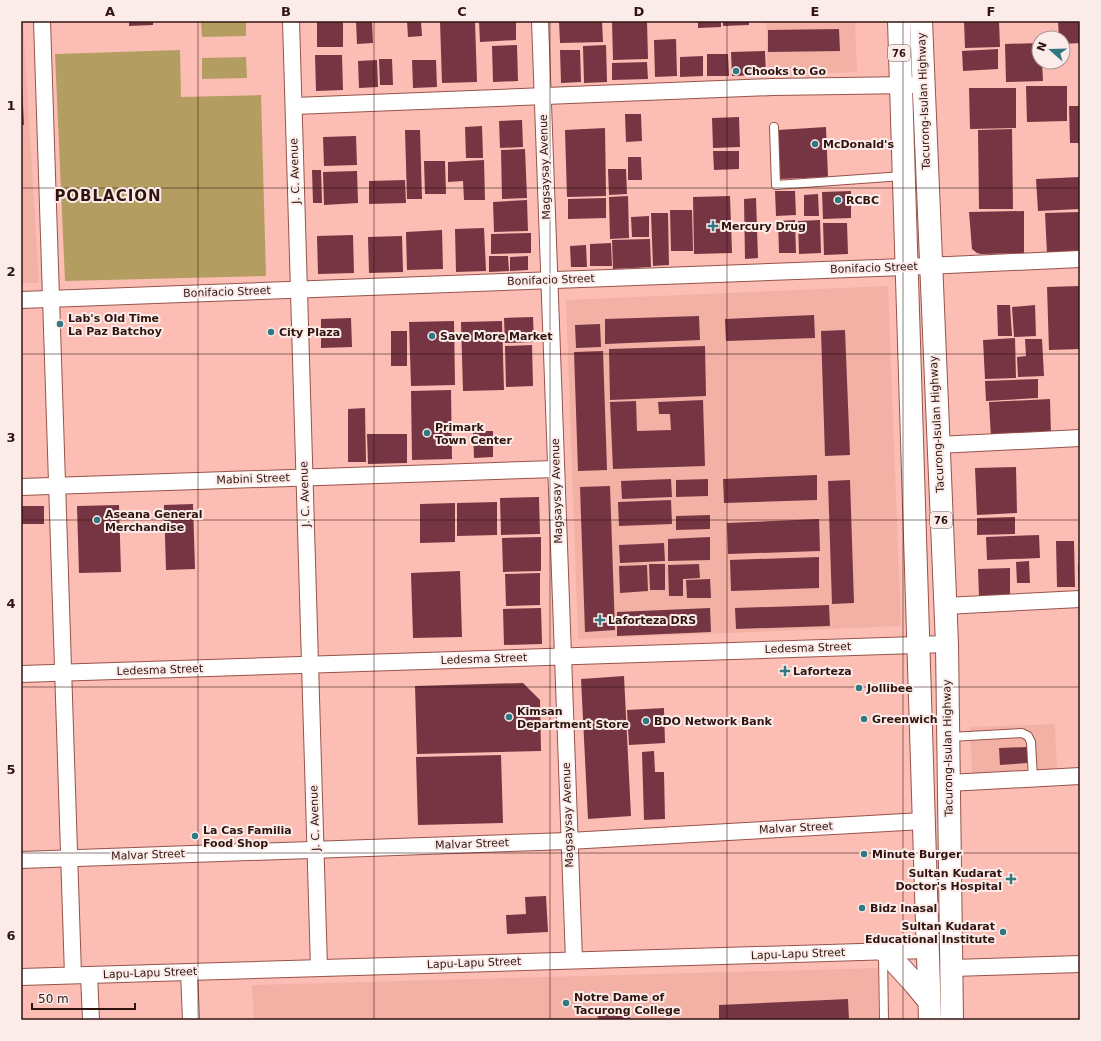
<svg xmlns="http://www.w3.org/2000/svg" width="1101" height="1041" font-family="'DejaVu Sans',sans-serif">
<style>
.built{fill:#f3b0a5}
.green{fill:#b49d61}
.building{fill:#763542}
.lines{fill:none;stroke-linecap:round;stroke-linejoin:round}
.lane-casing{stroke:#97534a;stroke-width:10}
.street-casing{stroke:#97534a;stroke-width:18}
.highway-casing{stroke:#97534a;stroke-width:24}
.lane{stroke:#fff;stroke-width:8}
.street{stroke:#fff;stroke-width:16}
.highway{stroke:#fff;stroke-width:22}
.grid{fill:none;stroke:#301410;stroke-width:1;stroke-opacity:0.55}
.poi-dot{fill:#307882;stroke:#fcece9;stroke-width:1.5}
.labels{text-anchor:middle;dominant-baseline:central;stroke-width:4;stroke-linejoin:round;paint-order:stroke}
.shield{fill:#fcece9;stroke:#6d5551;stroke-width:1}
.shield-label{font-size:10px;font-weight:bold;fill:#301410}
.poi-label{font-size:11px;font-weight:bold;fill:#301410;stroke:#fcece9;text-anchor:start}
.street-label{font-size:11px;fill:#301410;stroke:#fcece9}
.district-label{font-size:15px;font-weight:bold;letter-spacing:1px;fill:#301410;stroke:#fcece9}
.neatline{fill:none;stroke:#301410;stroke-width:1.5}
.grid-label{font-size:13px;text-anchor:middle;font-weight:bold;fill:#301410}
</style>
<rect width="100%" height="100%" fill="#fcbeb4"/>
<!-- built -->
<g class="built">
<polygon points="21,21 23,21 39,283 21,283"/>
<polygon points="766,21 855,21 857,72 768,75"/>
<polygon points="888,286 901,626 578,639 566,300"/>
<polygon points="1055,724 1057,772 972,775 970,727"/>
<polygon points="878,968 878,1020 254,1020 252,985"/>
</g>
<!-- green -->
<g class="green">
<polygon points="201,21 246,21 246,36 202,37"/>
<polygon points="180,50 181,97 261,95 266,276 65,281 55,54"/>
<polygon points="246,57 247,78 202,79 202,58"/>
</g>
<!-- building -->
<g class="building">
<polygon points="129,21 153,21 153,25 129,26"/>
<polygon points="343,21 343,47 317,47 317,22"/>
<polygon points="356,21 372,21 373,43 357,44"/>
<polygon points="407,21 421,21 422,36 408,37"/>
<polygon points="440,21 475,21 477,82 442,83"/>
<polygon points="479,21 516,21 516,40 480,42"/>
<polygon points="559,21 602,21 603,42 560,43"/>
<polygon points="612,21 647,21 648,59 613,60"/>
<polygon points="698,21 721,21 721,27 698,28"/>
<polygon points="723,21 749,21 749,25 723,26"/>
<polygon points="964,21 999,21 1000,47 965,48"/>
<polygon points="1058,21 1080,21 1080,43 1063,44 1063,38 1059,38"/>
<polygon points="839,29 840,51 768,52 768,30"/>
<polygon points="676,39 677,76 655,77 654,40"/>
<polygon points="1039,43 1039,62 1042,62 1043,81 1006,82 1005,44"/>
<polygon points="517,45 518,81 493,82 492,46"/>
<polygon points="606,45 607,82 584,83 583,46"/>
<polygon points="998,49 998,69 963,71 962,51"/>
<polygon points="560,50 580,50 581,82 561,83"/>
<polygon points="765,51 766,75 732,76 731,52"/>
<polygon points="707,54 728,54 729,76 707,76"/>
<polygon points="315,55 342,55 343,90 316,91"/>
<polygon points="703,56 703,76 680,77 680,57"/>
<polygon points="379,59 392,59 393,85 380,85"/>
<polygon points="377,60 378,87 359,88 358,61"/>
<polygon points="412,60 436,60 437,87 413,88"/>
<polygon points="647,62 648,79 612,80 612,63"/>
<polygon points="21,84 22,84 24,125 21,125"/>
<polygon points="1026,86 1067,86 1067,121 1027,122"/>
<polygon points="969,88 1016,88 1016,128 970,129"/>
<polygon points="1069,106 1080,106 1080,143 1070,143"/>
<polygon points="625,114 641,114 642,141 626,142"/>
<polygon points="739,117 740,147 713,148 712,118"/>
<polygon points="522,120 523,147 500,148 499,121"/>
<polygon points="482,126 483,158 466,158 465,127"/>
<polygon points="826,127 828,177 780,179 778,130"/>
<polygon points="605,128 606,196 567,197 565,130"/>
<polygon points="1012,129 1013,209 979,209 978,130"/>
<polygon points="405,130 420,130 422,199 407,199"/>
<polygon points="356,136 357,165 324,166 323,137"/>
<polygon points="525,149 527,198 502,199 501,150"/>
<polygon points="713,151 739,151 739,169 714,170"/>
<polygon points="628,157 641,157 642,180 628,180"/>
<polygon points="484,160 485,200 464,200 463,181 448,182 448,162"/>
<polygon points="424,161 445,161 446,194 425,194"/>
<polygon points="608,169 626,169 627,194 609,195"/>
<polygon points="312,170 321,170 322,203 313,203"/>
<polygon points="357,171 358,203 324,205 323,172"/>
<polygon points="1080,177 1080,209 1038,211 1036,179"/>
<polygon points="405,180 406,203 369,204 369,181"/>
<polygon points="775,191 795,191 796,215 776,216"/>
<polygon points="851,191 851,218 823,219 822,192"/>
<polygon points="818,194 819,216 804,216 804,195"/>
<polygon points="628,196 629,238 610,239 609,197"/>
<polygon points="730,196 732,253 694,254 693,197"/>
<polygon points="606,198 606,218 568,219 568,199"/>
<polygon points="756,198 758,258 745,259 744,199"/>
<polygon points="527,200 528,231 494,232 493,202"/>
<polygon points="670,210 692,210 693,251 671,251"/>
<polygon points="1024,211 1024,253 981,254 977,253 972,249 969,212"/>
<polygon points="1080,212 1080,252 1047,254 1045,213"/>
<polygon points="651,213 668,213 669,265 653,266"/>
<polygon points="649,216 649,237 632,237 631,217"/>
<polygon points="795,220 796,253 779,253 778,221"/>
<polygon points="820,220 821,253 799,254 798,221"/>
<polygon points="823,223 847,223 848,254 824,255"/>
<polygon points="484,228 486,271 456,272 455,229"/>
<polygon points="442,230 443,269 407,270 406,232"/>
<polygon points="531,233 531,253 491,254 491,234"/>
<polygon points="353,235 354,273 318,274 317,236"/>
<polygon points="402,236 403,272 369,273 368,237"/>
<polygon points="650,239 651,267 613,269 612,240"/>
<polygon points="611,243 612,266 590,266 590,244"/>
<polygon points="586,245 587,267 571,267 570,246"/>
<polygon points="489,256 508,256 509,271 489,272"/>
<polygon points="528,256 528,270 510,271 510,257"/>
<polygon points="1079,286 1080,349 1049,350 1047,287"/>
<polygon points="997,305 1010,305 1012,336 998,336"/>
<polygon points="1035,305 1036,336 1014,337 1012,307"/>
<polygon points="814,315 815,338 726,341 725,319"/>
<polygon points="699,316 700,340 605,344 605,319"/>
<polygon points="533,317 534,342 505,343 504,318"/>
<polygon points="351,318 352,347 321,348 321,319"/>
<polygon points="454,321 455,385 411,386 409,322"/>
<polygon points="502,321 504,390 463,391 461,322"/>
<polygon points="600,324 601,347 576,348 575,325"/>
<polygon points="845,330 850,455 825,456 821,331"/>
<rect x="391" y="331" width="16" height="35"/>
<polygon points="1015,338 1016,378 985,379 983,340"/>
<polygon points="1025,339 1042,339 1044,376 1018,377 1017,357 1026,356"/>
<polygon points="532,345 533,386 506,387 505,346"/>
<polygon points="705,346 706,396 610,400 609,349"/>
<polygon points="603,351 607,470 578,471 574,352"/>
<polygon points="1038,379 1038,398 986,401 985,381"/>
<polygon points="451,390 452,459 412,460 411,391"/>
<polygon points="1050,399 1051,435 991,438 989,402"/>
<polygon points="703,400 705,466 613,469 610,402 636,401 637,431 671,430 670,414 659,414 658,402"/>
<polygon points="365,408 366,462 348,462 348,409"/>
<polygon points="473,431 493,431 493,457 474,458"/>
<polygon points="367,434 407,434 407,463 368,464"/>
<polygon points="1016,467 1017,513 977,515 975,468"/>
<polygon points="817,475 817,500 724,503 723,479"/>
<polygon points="671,479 672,497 622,499 621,481"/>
<polygon points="708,479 708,496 676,497 676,480"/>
<polygon points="850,480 854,603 832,604 828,481"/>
<polygon points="610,486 615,630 585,632 580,487"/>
<polygon points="539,497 540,534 501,535 500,498"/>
<polygon points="671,500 672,524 619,526 618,502"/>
<polygon points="497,502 497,535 457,536 457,503"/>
<polygon points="455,503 455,542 420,543 420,504"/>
<polygon points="193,504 195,569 166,570 164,505"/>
<polygon points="119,505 121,572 79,573 77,506"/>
<rect x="21" y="506" width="23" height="18"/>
<polygon points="710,515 710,529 676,530 676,516"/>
<polygon points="1015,517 1015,534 977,535 977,518"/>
<polygon points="819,519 820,551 728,554 727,523"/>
<polygon points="1039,535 1040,558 987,560 986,537"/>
<polygon points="541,537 541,571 503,572 502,538"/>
<polygon points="710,537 710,560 668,561 668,539"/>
<polygon points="1056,541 1074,541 1075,587 1057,587"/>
<polygon points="664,543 665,561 620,563 619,545"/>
<polygon points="819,557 819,588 731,591 730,560"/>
<polygon points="1029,561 1030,583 1017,583 1016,562"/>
<polygon points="649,564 665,564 665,590 650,590"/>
<polygon points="699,564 700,578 683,579 683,596 669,596 668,565"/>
<polygon points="1080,564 1080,589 1079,589 1078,565"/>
<polygon points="647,565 648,591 620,593 619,566"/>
<polygon points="1010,568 1010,595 979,596 978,569"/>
<polygon points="460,571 462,637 413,638 411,573"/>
<polygon points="540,573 540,605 506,606 505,574"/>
<polygon points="710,579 711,598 687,598 686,580"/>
<polygon points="829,605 830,626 736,629 735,608"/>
<polygon points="541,608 542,644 504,645 503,609"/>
<polygon points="710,608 711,632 617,636 617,612"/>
<polygon points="624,676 631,816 588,819 581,679"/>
<polygon points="523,683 540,700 541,751 417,754 415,686"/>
<polygon points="664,708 665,743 629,745 627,710"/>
<polygon points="1027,747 1028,763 1000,765 999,748"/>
<polygon points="654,751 655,772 664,772 665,819 644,820 642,752"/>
<polygon points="501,755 503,823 418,825 416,757"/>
<polygon points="546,896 548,932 507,934 506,915 526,914 525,897"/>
<polygon points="848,999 849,1020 719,1020 719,1005"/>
<polygon points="629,1008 630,1020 598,1020 597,1010"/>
</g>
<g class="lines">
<defs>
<g id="lane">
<polyline points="774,127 776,185 903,176"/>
<polyline points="950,737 1022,733 1028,736 1031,742 1033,779"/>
<polyline points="883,955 884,1020"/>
</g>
<g id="street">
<polyline points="42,21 73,975"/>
<polyline points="291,21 319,968"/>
<polyline points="540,21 574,960"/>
<polyline points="294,106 772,87 912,85"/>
<polyline points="21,300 905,267 1080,259"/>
<polyline points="938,445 1080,438"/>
<polyline points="21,487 556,469"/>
<polyline points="945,606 1080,599"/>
<polyline points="21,674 947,644"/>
<polyline points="949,783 1080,776"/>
<polyline points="21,860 569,841 923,821"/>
<polyline points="952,968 1080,964"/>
<polyline points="189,972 191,1020"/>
<polyline points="89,975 91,1020"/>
<polyline points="21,977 927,950"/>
</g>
<g id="highway">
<polyline points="899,21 930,1020"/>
<polyline points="921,21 947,644 952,1020"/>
<polyline points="886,952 915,984 929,1001"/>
</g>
</defs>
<!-- lane casing -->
<use href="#lane" class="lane-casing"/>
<!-- street casing -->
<use href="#street" class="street-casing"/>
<!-- highway casing -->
<use href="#highway" class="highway-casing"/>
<!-- lane -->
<use href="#lane" class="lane"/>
<!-- street -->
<use href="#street" class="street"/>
<!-- highway -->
<use href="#highway" class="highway"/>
</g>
<!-- grid -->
<path class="grid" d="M 198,21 L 198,1020M 374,21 L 374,1020M 550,21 L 550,1020M 727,21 L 727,1020M 903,21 L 903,1020M 21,188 L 1080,188M 21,354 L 1080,354M 21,520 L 1080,520M 21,687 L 1080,687M 21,853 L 1080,853"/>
<!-- markers -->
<g class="poi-dot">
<circle cx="736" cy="71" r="4"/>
<circle cx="815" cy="144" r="4"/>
<circle cx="838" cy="200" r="4"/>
<path d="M711 220h4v4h4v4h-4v4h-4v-4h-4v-4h4z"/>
<circle cx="60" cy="324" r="4"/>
<circle cx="271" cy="332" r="4"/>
<circle cx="432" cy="336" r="4"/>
<circle cx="427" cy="433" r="4"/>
<circle cx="97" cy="520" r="4"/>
<path d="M598 614h4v4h4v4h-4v4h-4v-4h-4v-4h4z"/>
<path d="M783 665h4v4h4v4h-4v4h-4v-4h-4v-4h4z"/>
<circle cx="859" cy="688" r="4"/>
<circle cx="509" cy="717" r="4"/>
<circle cx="864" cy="719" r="4"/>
<circle cx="646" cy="721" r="4"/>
<circle cx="195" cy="836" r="4"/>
<circle cx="864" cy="854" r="4"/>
<path d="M1009 873h4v4h4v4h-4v4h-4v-4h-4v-4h4z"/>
<circle cx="862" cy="908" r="4"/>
<circle cx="1003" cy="932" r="4"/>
<circle cx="566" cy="1003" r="4"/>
</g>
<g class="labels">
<!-- shield labels -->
<g class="shield">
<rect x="888" y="45" width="22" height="16" rx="3"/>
<rect x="930" y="512" width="22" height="16" rx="3"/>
</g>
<g class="shield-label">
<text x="899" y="53">76</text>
<text x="941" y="520">76</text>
</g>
<!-- poi labels -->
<g class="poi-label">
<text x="744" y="71">Chooks to Go</text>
<text x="823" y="144">McDonald's</text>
<text x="846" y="200">RCBC</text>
<text x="721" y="226">Mercury Drug</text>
<text x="68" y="318">Lab's Old Time<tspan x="68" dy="13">La Paz Batchoy</tspan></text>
<text x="279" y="332">City Plaza</text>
<text x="440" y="336">Save More Market</text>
<text x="435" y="427">Primark<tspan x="435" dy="13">Town Center</tspan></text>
<text x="105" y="514">Aseana General<tspan x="105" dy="13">Merchandise</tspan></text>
<text x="608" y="620">Laforteza DRS</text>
<text x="793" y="671">Laforteza</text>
<text x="867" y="688">Jollibee</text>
<text x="517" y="711">Kimsan<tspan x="517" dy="13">Department Store</tspan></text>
<text x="872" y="719">Greenwich</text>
<text x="654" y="721">BDO Network Bank</text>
<text x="203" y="830">La Cas Familia<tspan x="203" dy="13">Food Shop</tspan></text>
<text x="872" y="854">Minute Burger</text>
<text x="1002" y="873" text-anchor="end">Sultan Kudarat<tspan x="1002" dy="13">Doctor's Hospital</tspan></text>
<text x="870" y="908">Bidz Inasal</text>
<text x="995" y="926" text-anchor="end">Sultan Kudarat<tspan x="995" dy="13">Educational Institute</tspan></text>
<text x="574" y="997">Notre Dame of<tspan x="574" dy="13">Tacurong College</tspan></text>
</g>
<!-- street labels -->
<g class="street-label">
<text transform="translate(924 101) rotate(-92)">Tacurong-Isulan Highway</text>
<text transform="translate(545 167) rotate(-92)">Magsaysay Avenue</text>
<text transform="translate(295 171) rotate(-92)">J. C. Avenue</text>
<text transform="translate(874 268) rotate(-2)">Bonifacio Street</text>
<text transform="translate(551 280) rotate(-2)">Bonifacio Street</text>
<text transform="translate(227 292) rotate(-2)">Bonifacio Street</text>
<text transform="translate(937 424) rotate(-93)">Tacurong-Isulan Highway</text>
<text transform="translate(253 479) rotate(-2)">Mabini Street</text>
<text transform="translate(557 491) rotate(-92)">Magsaysay Avenue</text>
<text transform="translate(305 494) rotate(-92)">J. C. Avenue</text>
<text transform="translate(808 648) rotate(-2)">Ledesma Street</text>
<text transform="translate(484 659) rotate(-2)">Ledesma Street</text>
<text transform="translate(160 670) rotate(-2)">Ledesma Street</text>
<text transform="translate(948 748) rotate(-91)">Tacurong-Isulan Highway</text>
<text transform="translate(568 815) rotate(-92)">Magsaysay Avenue</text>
<text transform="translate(315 818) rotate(-92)">J. C. Avenue</text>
<text transform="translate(796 828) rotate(-3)">Malvar Street</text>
<text transform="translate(472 844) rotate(-2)">Malvar Street</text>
<text transform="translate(148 855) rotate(-2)">Malvar Street</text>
<text transform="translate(798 954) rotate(-2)">Lapu-Lapu Street</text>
<text transform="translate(474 963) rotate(-2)">Lapu-Lapu Street</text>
<text transform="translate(150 973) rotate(-2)">Lapu-Lapu Street</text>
</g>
<!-- district labels -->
<g class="district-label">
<text x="108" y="196">POBLACION</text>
</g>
</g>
<!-- border -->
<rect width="1101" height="1041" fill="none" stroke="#fcece9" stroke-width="44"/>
<!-- north arrow -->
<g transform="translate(1051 50) rotate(290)"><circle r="19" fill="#fcece9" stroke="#aa9692"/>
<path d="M0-3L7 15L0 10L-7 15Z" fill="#307882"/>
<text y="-6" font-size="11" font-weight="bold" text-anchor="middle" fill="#301410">N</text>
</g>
<!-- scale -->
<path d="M32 1003v6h103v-6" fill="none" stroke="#301410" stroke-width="2"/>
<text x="38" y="1003" font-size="12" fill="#301410" stroke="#fcece9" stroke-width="3" paint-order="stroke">50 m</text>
<rect x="22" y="22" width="1057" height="997" class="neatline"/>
<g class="grid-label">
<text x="110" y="16">A</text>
<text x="286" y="16">B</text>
<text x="462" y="16">C</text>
<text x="639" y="16">D</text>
<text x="815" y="16">E</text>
<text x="991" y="16">F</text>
<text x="11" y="110">1</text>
<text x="11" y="276">2</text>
<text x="11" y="442">3</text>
<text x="11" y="608">4</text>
<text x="11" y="774">5</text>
<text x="11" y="940">6</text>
</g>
</svg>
